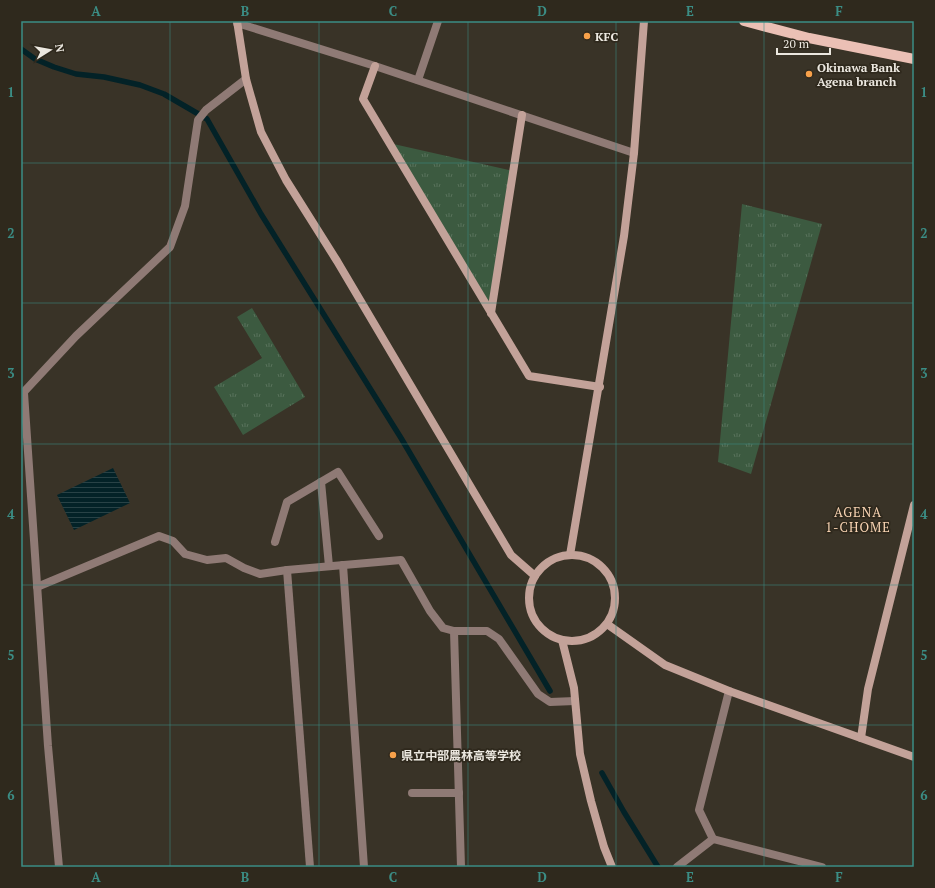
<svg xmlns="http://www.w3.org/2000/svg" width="935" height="888" font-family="'PT Serif','Noto Sans JP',serif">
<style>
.grass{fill:url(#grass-tufts)}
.water{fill:url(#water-rules)}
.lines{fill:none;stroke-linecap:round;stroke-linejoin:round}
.stream{stroke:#032227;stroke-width:5.5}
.lane{stroke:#8f7a75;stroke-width:8}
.street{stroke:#8f7a75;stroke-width:8}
.secondary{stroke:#c3a299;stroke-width:8}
.primary{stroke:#ebc0b5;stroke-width:10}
.grid{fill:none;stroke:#3b8d85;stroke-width:1;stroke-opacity:0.55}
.poi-dot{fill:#f8a14a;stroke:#2f291d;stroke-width:1.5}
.labels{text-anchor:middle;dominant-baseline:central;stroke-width:3.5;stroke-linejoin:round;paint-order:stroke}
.poi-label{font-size:12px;font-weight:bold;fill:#ece8e0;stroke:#2f291d;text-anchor:start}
.neighbourhood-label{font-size:13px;letter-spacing:1px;fill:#f9d4b3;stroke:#2f291d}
.neatline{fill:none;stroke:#3b8d85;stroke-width:1.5}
.grid-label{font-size:13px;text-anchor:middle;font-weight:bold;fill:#3b8d85}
</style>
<defs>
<pattern id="grass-tufts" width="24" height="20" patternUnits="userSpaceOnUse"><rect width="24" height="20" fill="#3c5a40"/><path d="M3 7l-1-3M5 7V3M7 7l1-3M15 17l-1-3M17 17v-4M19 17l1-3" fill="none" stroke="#58725b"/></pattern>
<pattern id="water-rules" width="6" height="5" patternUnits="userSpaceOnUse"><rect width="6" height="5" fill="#032227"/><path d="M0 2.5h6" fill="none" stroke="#284246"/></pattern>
</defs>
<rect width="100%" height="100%" fill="#393327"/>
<!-- grass -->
<g class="grass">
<polygon points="389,143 513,171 491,313"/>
<polygon points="742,204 822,224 751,474 718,462"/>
<polygon points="252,308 305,397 243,435 214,387 262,358 237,317"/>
</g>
<!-- water -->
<polygon class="water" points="113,468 130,503 74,530 57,495"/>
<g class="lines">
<!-- stream -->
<g class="stream">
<polyline points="21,49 35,59 54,67 76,74 104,77 140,85 164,94 207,119 261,214 401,438 550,691"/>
<polyline points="602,773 624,812 658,867"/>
</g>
<!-- lane -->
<g class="lane">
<polyline points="321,482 329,566"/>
<polyline points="275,542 287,502 338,472 379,536"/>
<polyline points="343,565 364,867"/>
<polyline points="287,570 310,867"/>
<polyline points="37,587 159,536 173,541 185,554 207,560 226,558 244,568 260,574 287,570 401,560 430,611 443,628 454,631 461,867"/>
<polyline points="454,631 487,631 499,639 538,694 550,702 575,701"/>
<polyline points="412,793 459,793"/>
</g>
<!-- street -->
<g class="street">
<polyline points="237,23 375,66 634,153"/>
<polyline points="418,80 438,21"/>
<polyline points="24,393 48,746 59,867"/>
<polyline points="21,395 76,336 170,247 185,206 198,120 206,110 246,79"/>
<polyline points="713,839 699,810 729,691"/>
<polyline points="677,867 713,839 822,867"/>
</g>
<!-- secondary -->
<g class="secondary">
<polyline points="237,21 246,79 261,132 286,180 337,261 511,555 535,576"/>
<polyline points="375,66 363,99 529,376 600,387"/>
<polyline points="491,313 522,115"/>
<polyline points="570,555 624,236 634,153 644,21"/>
<circle cx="572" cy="598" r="43"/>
<polyline points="607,624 665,665 729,691 914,757"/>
<polyline points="562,640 574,688 580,754 591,801 604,847 612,867"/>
<polyline points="861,738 868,689 914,505"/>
</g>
<!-- primary -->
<polyline class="primary" points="744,21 809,38 914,59"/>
</g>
<!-- grid -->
<path class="grid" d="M 170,21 L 170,867M 319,21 L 319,867M 468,21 L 468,867M 616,21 L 616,867M 764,21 L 764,867M 21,163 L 914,163M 21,303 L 914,303M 21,444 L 914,444M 21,585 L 914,585M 21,725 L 914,725"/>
<!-- markers -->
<g class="poi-dot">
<circle cx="587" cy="36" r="4"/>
<circle cx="809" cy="74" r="4"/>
<circle cx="393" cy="755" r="4"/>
</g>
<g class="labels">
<!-- poi labels -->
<g class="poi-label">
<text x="595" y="36">KFC</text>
<text x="817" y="67">Okinawa Bank<tspan x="817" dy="14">Agena branch</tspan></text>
<text x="401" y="755">県立中部農林高等学校</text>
</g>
<!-- neighbourhood labels -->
<g class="neighbourhood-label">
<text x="858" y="512">AGENA<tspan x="858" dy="15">1-CHOME</tspan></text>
</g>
</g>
<!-- border -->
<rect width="935" height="888" fill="none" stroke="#2f291d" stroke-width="44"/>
<!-- north arrow -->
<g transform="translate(50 50) rotate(79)" stroke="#2f291d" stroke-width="3" paint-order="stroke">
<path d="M0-3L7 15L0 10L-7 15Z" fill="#ece8e0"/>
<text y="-6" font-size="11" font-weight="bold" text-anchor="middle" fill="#ece8e0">N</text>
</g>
<!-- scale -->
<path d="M777 48v6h53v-6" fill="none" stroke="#ece8e0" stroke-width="2"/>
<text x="783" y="48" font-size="12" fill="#ece8e0" stroke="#2f291d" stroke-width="3" paint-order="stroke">20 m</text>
<rect x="22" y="22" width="891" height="844" class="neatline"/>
<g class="grid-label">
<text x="96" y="16">A</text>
<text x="245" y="16">B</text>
<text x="393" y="16">C</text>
<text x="542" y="16">D</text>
<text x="690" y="16">E</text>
<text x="839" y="16">F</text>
<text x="11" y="97">1</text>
<text x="924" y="97">1</text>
<text x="11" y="238">2</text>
<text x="924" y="238">2</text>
<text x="11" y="378">3</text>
<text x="924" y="378">3</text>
<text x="11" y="519">4</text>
<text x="924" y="519">4</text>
<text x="11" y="660">5</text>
<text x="924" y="660">5</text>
<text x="11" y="800">6</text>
<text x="924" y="800">6</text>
<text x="96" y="882">A</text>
<text x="245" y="882">B</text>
<text x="393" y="882">C</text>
<text x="542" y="882">D</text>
<text x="690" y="882">E</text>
<text x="839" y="882">F</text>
</g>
</svg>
